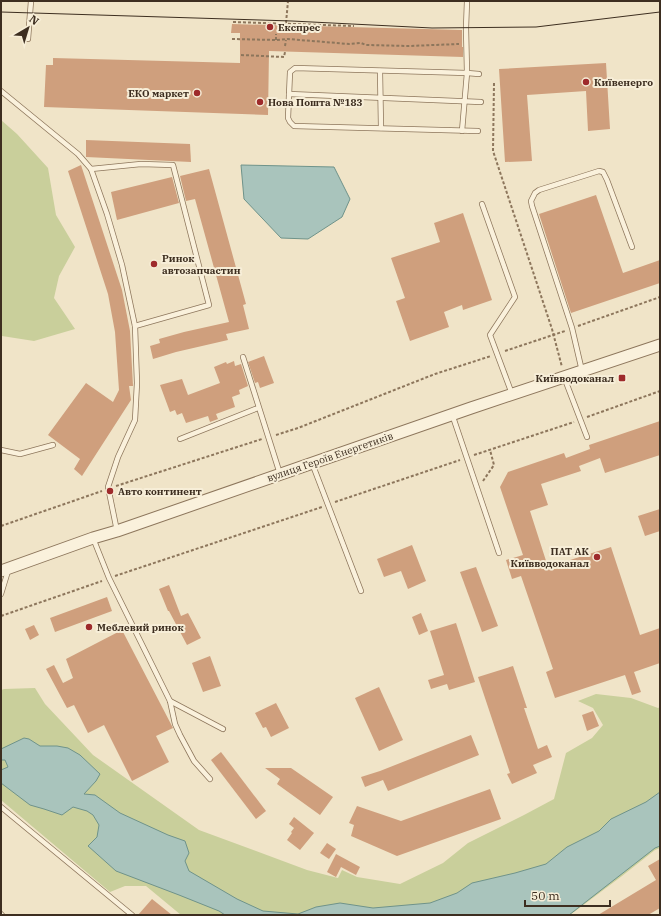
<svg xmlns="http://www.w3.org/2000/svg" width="661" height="916" font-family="'IBM Plex Serif',serif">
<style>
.green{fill:#c9cf9b}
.water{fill:#a9c4bc;stroke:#6f938a}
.building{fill:#cf9f7d}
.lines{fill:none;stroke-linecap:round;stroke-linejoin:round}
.service-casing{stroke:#8d765c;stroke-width:6}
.tertiary-casing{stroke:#8d765c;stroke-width:13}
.path{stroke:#8d765c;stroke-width:2;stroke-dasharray:3 2;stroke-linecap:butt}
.service{stroke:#faf1dc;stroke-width:4.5}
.tertiary{stroke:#faf1dc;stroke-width:11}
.tram{stroke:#3d2e20;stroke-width:1}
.poi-dot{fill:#9e2a2b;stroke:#f7eed8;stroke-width:1.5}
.labels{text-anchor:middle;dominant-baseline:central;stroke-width:4;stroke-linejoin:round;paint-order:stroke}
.poi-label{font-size:10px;font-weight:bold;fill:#3d2e20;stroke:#f7eed8;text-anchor:start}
.street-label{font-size:10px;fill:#3d2e20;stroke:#f7eed8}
</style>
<rect width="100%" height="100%" fill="#f0e4c8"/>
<!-- green -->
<g class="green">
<polygon points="1,120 17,134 48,168 56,215 75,247 59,276 54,298 75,329 34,341 2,336 1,338"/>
<polygon points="35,688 45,704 93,755 199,830 307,870 338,878 342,870 357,877 400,884 443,863 468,843 524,815 554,799 566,753 592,738 603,725 593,708 578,701 596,694 631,698 658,708 660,707 660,848 655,850 622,876 570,915 181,915 146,886 125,886 110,892 1,800 1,690 4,689"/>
</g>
<!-- water -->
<g class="water">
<polygon points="241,165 334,167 350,199 342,217 308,239 281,238 244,199"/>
<polygon points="24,738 29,739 40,746 57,746 68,748 80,755 100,774 96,781 84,794 95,795 120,813 168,835 185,841 189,853 185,861 189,871 237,899 263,911 298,914 316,907 340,903 373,908 430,903 457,893 472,883 515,873 546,864 567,847 599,831 611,819 646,802 660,792 660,846 655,848 569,915 225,915 219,911 179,895 116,871 88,846 97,837 99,825 93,815 87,811 73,807 62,815 44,809 30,805 1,783 1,770 8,767 5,760 1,760 1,749"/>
</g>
<!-- building -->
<g class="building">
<polygon points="232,24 462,30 462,47 463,47 463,57 269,51 268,115 44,107 46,65 53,65 53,58 240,63 240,33 231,33"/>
<polygon points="606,63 610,129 588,131 586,91 527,95 532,161 505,162 499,69"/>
<polygon points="86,140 190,144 191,162 86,157"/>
<polygon points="81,165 122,290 130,331 133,386 129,386 131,400 82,476 74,469 80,459 48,435 86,383 113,402 119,390 115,332 108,294 68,171"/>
<polygon points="209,169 246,304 243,305 249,329 226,334 228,340 176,352 153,359 150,346 160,343 159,339 184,332 229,322 195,199 186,201 180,176"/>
<polygon points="172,177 179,203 117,220 111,192"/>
<polygon points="596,195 623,273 660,260 660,283 571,313 539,214"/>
<polygon points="463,213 492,300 463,310 462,305 444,312 449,327 410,341 396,301 405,298 391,258 440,242 434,223"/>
<polygon points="264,356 274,383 260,388 258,382 255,383 248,362"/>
<polygon points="234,361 235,366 241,364 248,386 239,390 240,394 232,397 235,407 216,414 218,419 210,422 208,416 186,423 182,413 177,415 175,410 170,412 160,385 182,379 188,395 220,383 214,367 226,362 227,364"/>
<polygon points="660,421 660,455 605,473 600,458 579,466 581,471 541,484 548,505 530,511 548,567 611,547 640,635 660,628 660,663 634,672 641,692 632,695 625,675 555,698 546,672 553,669 521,576 512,579 506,560 523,555 500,487 508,472 564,453 566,458 590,449 589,445"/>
<polygon points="660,509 660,531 645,536 638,516"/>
<polygon points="412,545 426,581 408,589 401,571 384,577 377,559"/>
<polygon points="476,567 498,626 482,632 460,572"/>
<polygon points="169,585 181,616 188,613 201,638 187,645 169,611 168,611 159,589"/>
<polygon points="107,597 112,611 55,632 50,618"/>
<polygon points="421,613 428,631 419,635 412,617"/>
<polygon points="456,623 475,682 449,690 447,684 431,689 428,680 444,675 430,631"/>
<polygon points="34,625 39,635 30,640 25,629"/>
<polygon points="122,630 173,728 156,736 169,762 132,781 104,725 88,733 74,705 67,708 46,669 54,665 63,683 73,678 66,659"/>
<polygon points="210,656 221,686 203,692 192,663"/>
<polygon points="513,666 527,708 524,708 538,749 547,745 552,757 533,765 537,773 512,784 507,774 510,773 478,677"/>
<polygon points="379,687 403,740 379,751 355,698"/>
<polygon points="276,703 289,728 271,737 266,727 263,728 255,713"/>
<polygon points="593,711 599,726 587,731 582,715"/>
<polygon points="471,735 479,755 388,791 383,780 365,787 361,777 380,771"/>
<polygon points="221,752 266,811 256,819 211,760"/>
<polygon points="265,768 291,768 333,797 320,815 277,784 280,779"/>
<polygon points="490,789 501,819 397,856 351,836 354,825 349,823 357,806 401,821"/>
<polygon points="294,817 314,833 300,850 287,840 292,833 291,832 294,828 289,824"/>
<polygon points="327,843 336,849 329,859 320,853"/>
<polygon points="336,854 360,867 356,875 341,867 336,877 327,872"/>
<polygon points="660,859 660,908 648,915 598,915 656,880 648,866"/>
<polygon points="152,899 172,915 138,915"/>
</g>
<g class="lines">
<defs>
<g id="service">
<polyline points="467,1 466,28 467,73 295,68 290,72 288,118 290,122 294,126 478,131"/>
<polyline points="28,39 31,1"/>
<polyline points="380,71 381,128"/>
<polyline points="1,91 78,154 91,169 107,214 122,265 135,326 137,383 135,420 118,457 108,487 117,531"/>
<polyline points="289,94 481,102"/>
<polyline points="462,131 467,73 479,74"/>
<polyline points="91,169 141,164 173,165 209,305 135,326"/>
<polyline points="482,204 515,297 490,335 512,394"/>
<polyline points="243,357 280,474"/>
<polyline points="582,371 572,328 532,206 531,201 535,193 539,190 599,171 603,172 607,180 632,247"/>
<polyline points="564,377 587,437"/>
<polyline points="452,414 499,553"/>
<polyline points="180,439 258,408"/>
<polyline points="1,450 20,454 53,445"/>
<polyline points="312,463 361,591"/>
<polyline points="93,538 109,578 170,701 175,724 180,735 194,761 210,779"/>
<polyline points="1,594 8,571"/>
<polyline points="170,701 223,729"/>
<polyline points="1,807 132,915"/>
<polyline points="1,914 2,915"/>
</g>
<polyline id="tertiary" points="1,571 93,538 117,531 471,408 660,345"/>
</defs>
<!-- service casing -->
<use href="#service" class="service-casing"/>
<!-- tertiary casing -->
<use href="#tertiary" class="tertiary-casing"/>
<!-- path -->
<g class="path">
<polyline points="233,22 354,26"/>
<polyline points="286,23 288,1"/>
<polyline points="232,39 276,40 288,39 349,44 361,43 366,45 409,46 459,44"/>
<polyline points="276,40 276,34"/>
<polyline points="285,46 286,40"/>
<polyline points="241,55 284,57 285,52"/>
<polyline points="494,83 493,151 552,329 562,367"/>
<polyline points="578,326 660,297"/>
<polyline points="505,351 565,331"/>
<polyline points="587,417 660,391"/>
<polyline points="276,435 298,428 435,374 491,356"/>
<polyline points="474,455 574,422"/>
<polyline points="483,481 494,465 490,450"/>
<polyline points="116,486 262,439"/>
<polyline points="335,502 460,460"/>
<polyline points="1,526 102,491"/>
<polyline points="115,576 322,507"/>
<polyline points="1,616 102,581"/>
</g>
<!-- service -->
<use href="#service" class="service"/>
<!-- tertiary -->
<use href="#tertiary" class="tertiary"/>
<!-- tram -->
<polyline class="tram" points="1,12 292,21 432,28 536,27 660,12"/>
</g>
<!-- markers -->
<g class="poi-dot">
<circle cx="270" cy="27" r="4"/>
<circle cx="586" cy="82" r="4"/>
<circle cx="197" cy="93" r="4"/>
<circle cx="260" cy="102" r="4"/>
<circle cx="154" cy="264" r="4"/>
<rect x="618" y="374" width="8" height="8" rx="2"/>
<circle cx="110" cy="491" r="4"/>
<circle cx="597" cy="557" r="4"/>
<circle cx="89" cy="627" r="4"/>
</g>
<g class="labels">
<!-- poi labels -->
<g class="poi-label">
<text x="278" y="27">Експрес</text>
<text x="594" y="82">Київенерго</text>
<text x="189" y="93" text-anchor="end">ЕКО маркет</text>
<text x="268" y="102">Нова Пошта №183</text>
<text x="162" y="258">Ринок<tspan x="162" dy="12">автозапчастин</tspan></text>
<text x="614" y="378" text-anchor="end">Київводоканал</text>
<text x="118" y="491">Авто континент</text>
<text x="589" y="551" text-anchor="end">ПАТ АК<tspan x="589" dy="12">Київводоканал</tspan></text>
<text x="97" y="627">Меблевий ринок</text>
</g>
<!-- street labels -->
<g class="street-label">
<text transform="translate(330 457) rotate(-19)">вулиця Героїв Енергетиків</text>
</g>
</g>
<!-- border -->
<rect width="661" height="916" fill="none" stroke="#3d2e20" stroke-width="4"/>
<!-- north arrow -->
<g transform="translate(28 28) rotate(38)" stroke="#f7eed8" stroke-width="3" paint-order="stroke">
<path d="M0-3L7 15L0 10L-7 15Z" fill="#3d2e20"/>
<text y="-6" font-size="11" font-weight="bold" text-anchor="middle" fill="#3d2e20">N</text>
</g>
<!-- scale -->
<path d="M525 900v6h85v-6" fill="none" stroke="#3d2e20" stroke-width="2"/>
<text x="531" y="900" font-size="12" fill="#3d2e20" stroke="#f7eed8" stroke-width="3" paint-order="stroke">50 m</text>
</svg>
